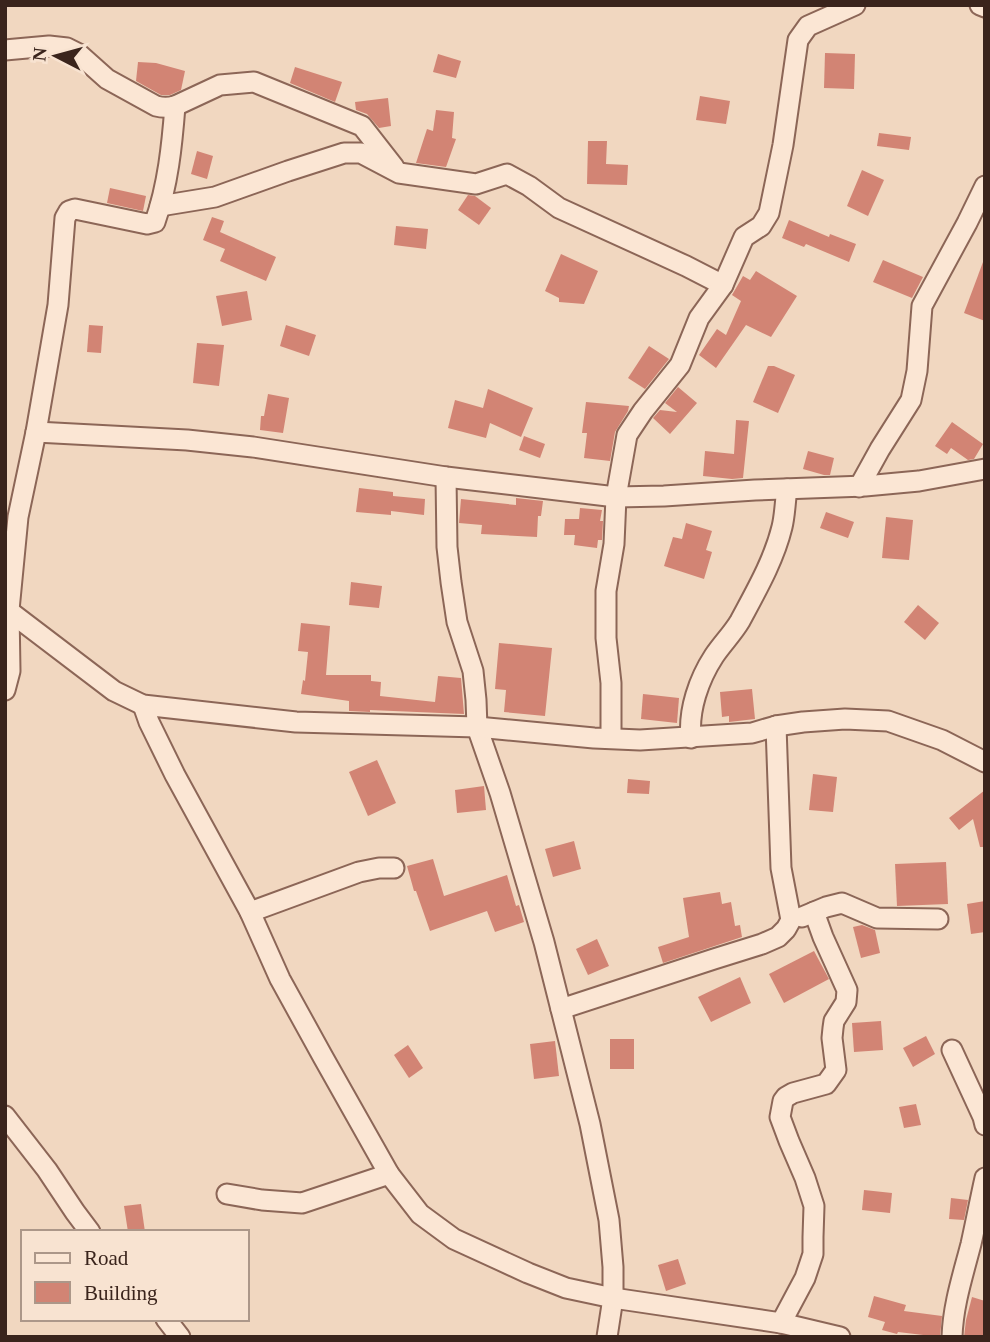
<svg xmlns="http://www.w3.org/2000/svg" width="990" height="1342" font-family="Georgia,serif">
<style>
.building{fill:#d28474}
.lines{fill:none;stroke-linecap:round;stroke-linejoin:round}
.minor-casing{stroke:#8c6657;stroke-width:23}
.minor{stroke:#fbe6d4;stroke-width:19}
</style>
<rect width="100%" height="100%" fill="#f1d7c0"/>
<!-- building -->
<g class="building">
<polygon points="825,53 855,54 854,89 824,88"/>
<polygon points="438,54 461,61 456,78 433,72"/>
<polygon points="138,62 156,63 185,71 181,90 170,95 161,95 136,81"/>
<polygon points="295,67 342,82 335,102 290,83"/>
<polygon points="700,96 730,101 726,124 696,120"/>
<polygon points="388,98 391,126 379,128 367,114 356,110 355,102"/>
<polygon points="436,110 454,112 452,138 456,139 446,167 416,163 427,129 433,131"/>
<polygon points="879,133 911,137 909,150 877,146"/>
<polygon points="588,141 607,141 606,164 628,165 627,185 587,184"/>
<polygon points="197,151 213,156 207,179 191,174"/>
<polygon points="862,170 884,180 868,216 847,206"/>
<polygon points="110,188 146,196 143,211 107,203"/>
<polygon points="468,195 475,196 491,208 479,225 458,210"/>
<polygon points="212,217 224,221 220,232 276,257 266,281 220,261 225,249 203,240"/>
<polygon points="789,220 829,237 830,234 856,244 849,262 806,244 804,247 782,238"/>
<polygon points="396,226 428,229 426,249 394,245"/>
<polygon points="561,254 598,271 584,304 559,302 559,298 545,291"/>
<polygon points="883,260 923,277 912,298 873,282"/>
<polygon points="983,262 985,262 985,321 964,313"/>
<polygon points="756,271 797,296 771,337 746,325 716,368 699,355 717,329 726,335 741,301 732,295 743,276 750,280"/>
<polygon points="247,291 252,320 222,326 216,296"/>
<polygon points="89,325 103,326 101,353 87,352"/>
<polygon points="286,325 316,335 309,356 280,346"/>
<polygon points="197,343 224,345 219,386 193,383"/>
<polygon points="649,346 669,359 645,389 628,378"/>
<polygon points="768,366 774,366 795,375 778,413 753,402"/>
<polygon points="678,387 697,403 670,434 653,418 660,410 677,412 665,403"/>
<polygon points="488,389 533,408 521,437 490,423 486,438 448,428 455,400 483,408"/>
<polygon points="268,394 289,398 283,433 260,430 261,416 264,416"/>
<polygon points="586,402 629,406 628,411 615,432 610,461 584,458 587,433 582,433"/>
<polygon points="736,420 749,421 743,478 732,479 703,476 705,451 734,454"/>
<polygon points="952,422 983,444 974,459 968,460 951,448 947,454 935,446"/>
<polygon points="524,436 545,444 540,458 519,450"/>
<polygon points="808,451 834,458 830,475 824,475 803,469"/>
<polygon points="359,488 393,492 393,496 425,499 424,515 391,511 391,515 356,512"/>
<polygon points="516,498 543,501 541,516 538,516 537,537 481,534 482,525 459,523 461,499 516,505"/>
<polygon points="580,508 602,510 600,521 603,521 602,540 598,540 597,548 574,545 575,535 564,535 565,519 579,519"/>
<polygon points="826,512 854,522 848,538 820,528"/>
<polygon points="886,517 913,520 909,560 882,558"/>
<polygon points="686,523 712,531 706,550 712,552 704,579 664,566 673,537 682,539"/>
<polygon points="351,582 382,586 379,608 349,605"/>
<polygon points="918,605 939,623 925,640 904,622"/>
<polygon points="301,623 330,626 326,675 371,675 371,681 381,682 380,696 435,702 438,676 461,678 464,714 370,710 370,712 349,711 349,701 301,694 303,680 305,681 308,652 298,651"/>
<polygon points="499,643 552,648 545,716 504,712 506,690 495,689"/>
<polygon points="752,689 755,719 729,722 729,716 722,717 720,692"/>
<polygon points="643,694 679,698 677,723 641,719"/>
<polygon points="377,760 396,803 368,816 349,772"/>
<polygon points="813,774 837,777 833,812 809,810"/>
<polygon points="628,779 650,781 649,794 627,793"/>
<polygon points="484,786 486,810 457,813 455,790"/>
<polygon points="985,790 985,847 980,847 973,819 959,830 949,818"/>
<polygon points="574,841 581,869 553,877 545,849"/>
<polygon points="433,859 444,896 507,875 516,906 519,905 524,922 495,932 487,911 430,931 416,891 414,891 407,866"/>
<polygon points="946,862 948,904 897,906 895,864"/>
<polygon points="720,892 722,904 731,902 735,926 740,925 742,937 663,963 658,947 689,937 683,898"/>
<polygon points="985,901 985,932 971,934 967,904"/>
<polygon points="862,925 875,930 880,953 861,958 853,927"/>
<polygon points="597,939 609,966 588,975 576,949"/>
<polygon points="814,951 829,979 784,1003 769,974"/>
<polygon points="740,977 751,1003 711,1022 698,997"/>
<polygon points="881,1021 883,1050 854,1052 852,1023"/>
<polygon points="926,1036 935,1054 913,1067 903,1048"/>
<rect x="610" y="1039" width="24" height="30"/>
<polygon points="555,1041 559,1076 534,1079 530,1044"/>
<polygon points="408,1045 423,1068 409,1078 394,1055"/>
<polygon points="916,1104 921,1125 904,1128 899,1107"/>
<polygon points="864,1190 892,1193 890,1213 862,1210"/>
<polygon points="951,1198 968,1200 964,1220 949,1219"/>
<polygon points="141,1204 145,1232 128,1232 124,1206"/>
<polygon points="678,1259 686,1284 666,1291 658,1265"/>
<polygon points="874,1296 906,1305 904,1311 942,1316 940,1337 898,1332 897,1334 882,1330 885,1322 868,1317"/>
<polygon points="972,1297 985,1301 985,1337 964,1337 966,1320"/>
</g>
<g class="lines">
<defs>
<g id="minor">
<polyline points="980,5 985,7"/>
<path d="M 5,50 L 49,46 L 67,48 L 79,54 L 107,79 L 156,106 C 163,108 168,108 175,106 L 220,85 L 254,82 L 362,126 L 394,167"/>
<polyline points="160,206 215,197 288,171 344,153 361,153 399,173 476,184 507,174 529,186 559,208 686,266 723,285"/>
<polyline points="36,432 187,440 253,447 446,477 616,497 664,496 755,490 865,486 919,481 985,469"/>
<polyline points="446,477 447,547 451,582 457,622 473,671 476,700 477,727 500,793 544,942 590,1124 609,1220 613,1267 613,1298 607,1337"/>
<polyline points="859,487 880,449 911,400 917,371 922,306 967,223 985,186"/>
<polyline points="5,608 114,691 143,705 296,722 477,727 594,738 640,740 752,733 776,726 803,722 845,719 888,721 942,740 985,762"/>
<path d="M 5,690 L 10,671 L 9,610 L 18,517 L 36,432 L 58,305 L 65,218 L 69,211 L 75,209 L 147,224 L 155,222 C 168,185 172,145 175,106"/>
<polyline points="143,705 149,722 175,775 250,912 280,979 323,1057 389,1174 420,1214 454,1239 528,1273 566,1288 613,1298 781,1323 840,1337"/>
<polyline points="611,738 611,683 606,638 606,591 614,544 616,497 627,435 643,411 680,365 699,318 723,285 744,237 761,226 769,213 783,145 798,40 808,26 855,5"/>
<path d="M 691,738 C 688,710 699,679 714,656 C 722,644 733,633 740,621 C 756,591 774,560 782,527 C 785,515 785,502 787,489"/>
<polyline points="250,912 359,872 379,868 394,868"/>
<polyline points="802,917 826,907 842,903 877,918 938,919"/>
<polyline points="561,1009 714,959 762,944 778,937 786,929 791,920 781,868 776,726"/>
<polyline points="952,1050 983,1117 985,1125"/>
<polyline points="5,1116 47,1170 75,1212 90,1232"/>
<polyline points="227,1194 262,1200 302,1203 389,1174"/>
<polyline points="166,1319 180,1337"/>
<polyline points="781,1323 805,1278 813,1254 813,1237 814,1206 805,1178 789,1141 780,1117 783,1101 786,1097 793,1093 826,1084 836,1070 832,1038 833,1028 834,1021 846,1002 847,990 823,937 814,912"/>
<path d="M 952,1337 C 953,1305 963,1275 971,1244 C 976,1222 980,1200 985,1178"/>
</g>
</defs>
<!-- minor casing -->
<use href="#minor" class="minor-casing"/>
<!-- minor -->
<use href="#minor" class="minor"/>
</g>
<!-- border -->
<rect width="990" height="1342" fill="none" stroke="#3a241c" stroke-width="14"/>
<!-- legend -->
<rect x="21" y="1230" width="228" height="91" fill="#f8e3d1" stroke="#ac9789" stroke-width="2"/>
<rect x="35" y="1253" width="35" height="10" fill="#fbe6d4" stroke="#ac9789" stroke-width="2"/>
<text x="84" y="1265" font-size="21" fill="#3a241c">Road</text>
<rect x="35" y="1282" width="35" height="21" fill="#d28474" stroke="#ac9789" stroke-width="2"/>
<text x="84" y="1300" font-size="21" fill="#3a241c">Building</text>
<!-- north arrow -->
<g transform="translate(56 56) rotate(276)" stroke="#f8e3d1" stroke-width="5" paint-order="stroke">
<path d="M0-5L12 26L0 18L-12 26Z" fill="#3a241c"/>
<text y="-10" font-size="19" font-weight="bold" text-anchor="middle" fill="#3a241c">N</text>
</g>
</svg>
